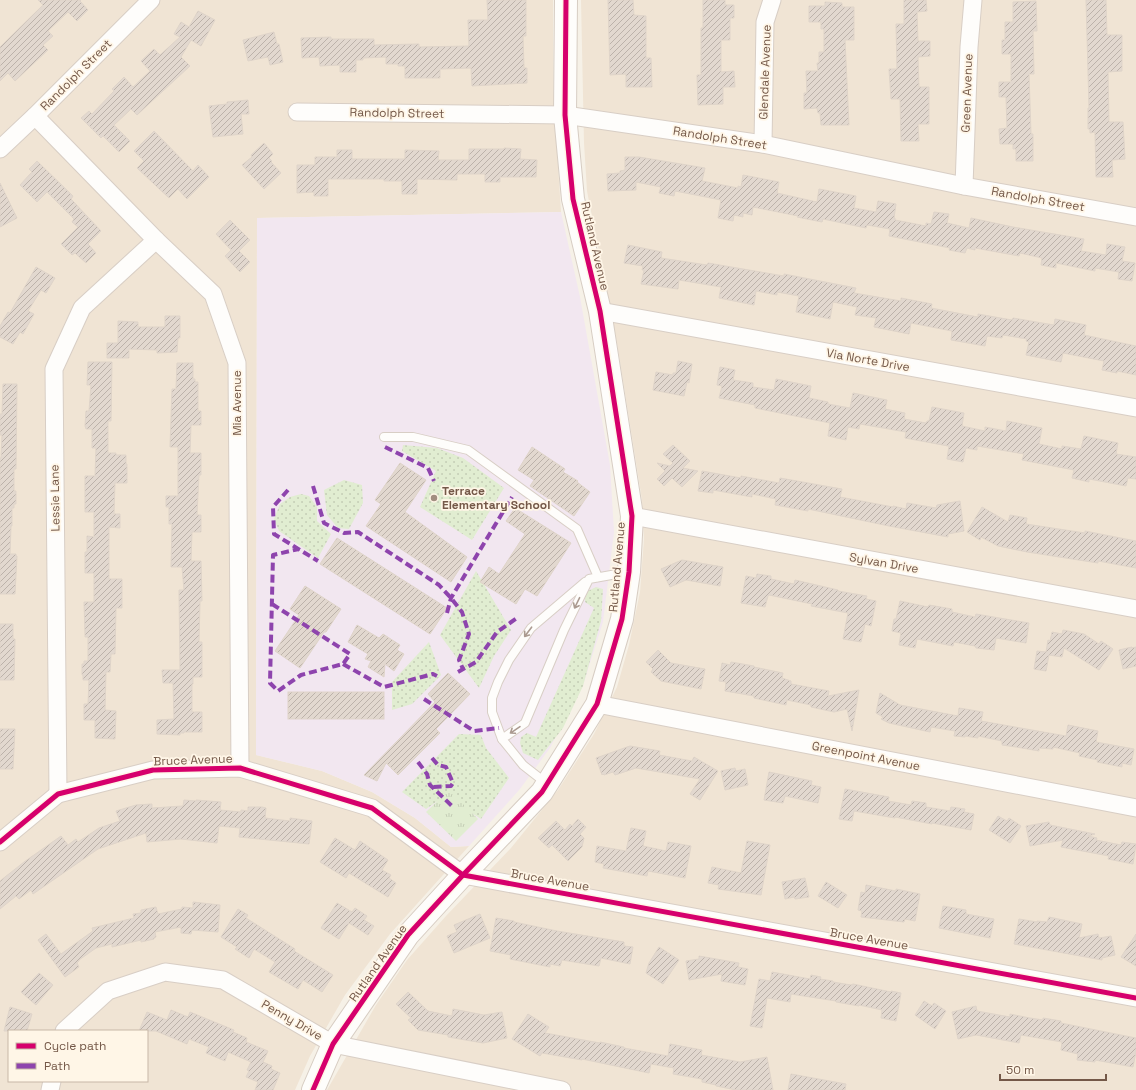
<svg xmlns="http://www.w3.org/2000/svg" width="1136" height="1090" font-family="'Space Grotesk',sans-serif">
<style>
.residential{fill:#f0e4d4;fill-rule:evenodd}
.education{fill:#f2e7f0}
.grass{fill:url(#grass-dots)}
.park{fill:url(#park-tufts)}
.building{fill:url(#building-hatch);stroke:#dfd4c9}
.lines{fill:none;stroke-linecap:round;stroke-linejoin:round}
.lane-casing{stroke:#d8cec5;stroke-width:10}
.street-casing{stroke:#d8cec5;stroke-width:19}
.secondary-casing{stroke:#d7cdc3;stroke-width:24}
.lane{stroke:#fefdfb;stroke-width:8}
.street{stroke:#fefdfb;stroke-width:17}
.secondary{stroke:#fefdfb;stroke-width:22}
.quiet{stroke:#8e44ad;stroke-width:4;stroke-dasharray:8 4;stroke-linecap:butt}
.cycleway-casing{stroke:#fff6e7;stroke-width:8}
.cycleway{stroke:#d6006c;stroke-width:5}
.oneway{stroke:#ab9a90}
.poi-dot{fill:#a28e80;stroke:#fff6e7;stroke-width:1.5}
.labels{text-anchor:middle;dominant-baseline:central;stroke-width:3.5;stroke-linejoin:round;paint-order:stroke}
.street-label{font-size:12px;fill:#745848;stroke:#fff6e7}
.poi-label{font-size:12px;font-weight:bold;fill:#745848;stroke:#fff6e7;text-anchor:start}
</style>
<defs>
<pattern id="grass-dots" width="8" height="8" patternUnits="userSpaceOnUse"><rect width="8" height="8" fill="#e1edd1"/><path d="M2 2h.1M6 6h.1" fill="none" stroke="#c4cdb5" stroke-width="1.8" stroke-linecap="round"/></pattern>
<pattern id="park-tufts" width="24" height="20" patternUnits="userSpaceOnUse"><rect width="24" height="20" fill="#e1edd1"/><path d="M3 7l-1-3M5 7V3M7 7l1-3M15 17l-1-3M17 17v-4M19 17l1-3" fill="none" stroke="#c4cdb5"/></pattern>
<pattern id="building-hatch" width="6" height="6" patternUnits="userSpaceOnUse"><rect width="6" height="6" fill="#e2d8cf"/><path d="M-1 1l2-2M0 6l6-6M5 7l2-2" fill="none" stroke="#bcb2aa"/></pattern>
</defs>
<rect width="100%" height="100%" fill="#f6f1e7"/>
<!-- residential -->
<g class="residential">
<path d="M 0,0 L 553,0 L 553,90 L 561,212 L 257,218 L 256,755 L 322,771 L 372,792 L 415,818 L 451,847 L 469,846 L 390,934 L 345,995 L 310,1056 L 295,1090 L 0,1090 ZM 9,1031 L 147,1031 L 147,1081 L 9,1081 Z"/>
<polygon points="581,0 1136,0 1136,1090 327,1090 376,1005 407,960 446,916 511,848 558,790 594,734 617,687 629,645 640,592 644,539 642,500 617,343 587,191 584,143"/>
</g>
<!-- education -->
<polygon class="education" points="561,212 580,297 610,465 614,532 603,622 584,682 550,748 520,789 469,846 451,847 415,818 372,792 322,771 256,755 257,218"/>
<!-- grass -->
<g class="grass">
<polygon points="403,445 437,448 463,458 504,488 472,540 420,507 436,471 402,451"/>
<polygon points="344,480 362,485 363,503 349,529 338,528 327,515 324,490"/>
<polygon points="301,494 309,496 317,507 317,521 331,534 318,558 279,531 274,519 280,504 290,497"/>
<polygon points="476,571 511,630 494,656 479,688 440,635"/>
<polygon points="596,587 603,589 601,621 583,686 563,728 538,760 523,753 520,743 521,737 527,733 536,737 594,608 585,602 585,598 588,591"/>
<polygon points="429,642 441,675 412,704 392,710 392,682"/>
<polygon points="459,734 481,735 486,748 509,778 481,819 445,796 426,809 402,792"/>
</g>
<!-- park -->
<polygon class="park" points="449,790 478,819 456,841 426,812"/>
<!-- building -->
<g class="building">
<polygon points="38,0 81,0 80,1 88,10 77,21 68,12 48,31 53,36 43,45 48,50 15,81 8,73 0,81 0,47 43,5"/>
<polygon points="487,0 526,0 526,36 523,36 524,68 527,68 527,83 472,86 471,68 440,69 440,78 405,78 405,66 398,66 398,64 386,64 386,57 363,58 363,60 356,60 356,72 340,72 340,65 320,66 319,57 302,58 301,38 331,37 331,39 374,39 374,45 419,44 419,47 469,46 468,20 488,20"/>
<polygon points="608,0 633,0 634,15 646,16 646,58 651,58 652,87 626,87 626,74 610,75"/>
<polygon points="703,0 725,0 725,5 734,5 734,18 730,18 730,40 721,40 721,72 734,71 735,87 723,87 723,104 698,105 697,75 701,75 701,28 703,28"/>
<polygon points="904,0 926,0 927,11 917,12 918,41 930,41 930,56 918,57 919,87 929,87 929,124 918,124 919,141 901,141 900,99 891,99 889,69 897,69 896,24 904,24"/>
<polygon points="1086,0 1106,0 1107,35 1122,35 1122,71 1108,72 1109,122 1123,122 1125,159 1112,160 1113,177 1096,177 1095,132 1090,133 1090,129 1088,129 1088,108 1089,108"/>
<polygon points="1036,1 1037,31 1033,31 1034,74 1029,74 1031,134 1033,134 1033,161 1016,161 1016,149 1013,149 1013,144 1000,144 999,129 1007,128 1006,97 999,97 999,82 1011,82 1011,54 1002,54 1002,40 1005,40 1005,22 1013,22 1013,2"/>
<polygon points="825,2 842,3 842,7 854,7 854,40 845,40 849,125 821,125 820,113 818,113 817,108 804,109 804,93 807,93 806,71 818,71 817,63 819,63 819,52 824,52 824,29 821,29 821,22 809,22 809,6 825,6"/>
<polygon points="198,11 215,20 201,46 191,40 181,57 190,66 137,115 131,109 114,125 130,141 119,152 103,136 101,138 81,118 89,111 92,114 114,91 112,89 124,77 133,87 150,71 141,61 154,49 160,55 180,37 174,34 181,22 189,27"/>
<polygon points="274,32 277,44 279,44 283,62 270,65 268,57 248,61 243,40"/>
<polygon points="248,100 249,114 241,114 243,134 213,137 209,106 227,104 227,102"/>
<polygon points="154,131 193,171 198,165 209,177 187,199 178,189 169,198 137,168 144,161 134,151"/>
<polygon points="264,143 273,154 269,158 272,161 271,162 281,173 264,189 242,165 252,157 251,155"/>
<polygon points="504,148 521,149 520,159 537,160 536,177 500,177 500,182 485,182 485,174 457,174 457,180 417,179 417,194 402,194 402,181 384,181 384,179 328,179 328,196 314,196 314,192 297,193 297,165 315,165 315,157 337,157 337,150 352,150 352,159 405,159 405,150 439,151 438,160 469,160 469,149 504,149"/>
<polygon points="625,157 639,157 705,168 702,181 738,188 738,186 741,187 743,175 779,182 777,193 817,202 819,189 856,196 854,208 876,212 878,201 896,204 894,218 895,218 895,220 926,226 926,223 931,224 934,212 949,214 947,223 969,228 971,218 1013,227 1084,239 1081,251 1106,255 1107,244 1125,247 1122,261 1135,263 1132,281 1118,279 1119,272 1095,268 1095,271 1056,263 1056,268 1041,265 1042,258 1020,253 1019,256 975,248 975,250 967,248 965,253 949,250 950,248 889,236 890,229 867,225 866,228 823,219 822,222 797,217 798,216 753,207 752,215 743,213 743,217 734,215 733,221 718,218 721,200 675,191 674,196 659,193 661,187 636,182 636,190 608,191 607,174 620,173 620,171 625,170"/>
<polygon points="37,161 73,196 71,199 101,231 88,244 96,253 86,263 75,253 72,255 61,244 78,227 72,222 74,219 47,192 37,202 20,185 32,172 29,169"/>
<polygon points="0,183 17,218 0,227"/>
<polygon points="230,220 250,240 239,251 250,262 240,272 225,256 231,250 216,234"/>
<polygon points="628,245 662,252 661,258 707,265 708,263 784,276 784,274 856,288 854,293 901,301 901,298 932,304 931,308 978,317 978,314 1012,320 1013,318 1054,325 1055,319 1086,325 1084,335 1136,346 1136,375 1117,371 1117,373 1102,370 1104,361 1063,353 1061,362 1026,355 1029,342 1026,341 1027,339 1003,335 1002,338 987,336 985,346 951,340 952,331 911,323 909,334 874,327 876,318 855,315 857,307 833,302 830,319 796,312 799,296 777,292 777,295 756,291 754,305 719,298 721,287 679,280 678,289 641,284 644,270 642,270 643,266 624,263"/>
<polygon points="36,267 55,278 46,293 41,290 28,311 34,314 23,334 20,332 13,344 0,337 0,326 8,312 10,313"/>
<polygon points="165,316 180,316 180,338 178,338 177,352 157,353 157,350 129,349 129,358 107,358 107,343 118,343 118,321 138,322 138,327 165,327"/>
<polygon points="678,361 692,364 689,383 687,382 684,396 653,390 656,372 673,375 673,373 676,373"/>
<polygon points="88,362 112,362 111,421 108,421 108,453 116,453 116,455 126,455 126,464 127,464 127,483 115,483 114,514 120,514 120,528 109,527 109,579 122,579 122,608 116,608 115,654 111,654 110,672 106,672 105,710 116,711 115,739 95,738 95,720 84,720 84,704 88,704 89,680 83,680 83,675 82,675 82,664 84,664 84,661 88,661 88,637 85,637 85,634 84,602 94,602 94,573 85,573 85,552 87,552 87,536 94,537 94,512 85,512 85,476 95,476 96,448 92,448 92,429 86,429 85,426 86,411 89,411 91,385 87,385"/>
<polygon points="177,363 193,363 193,379 195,379 195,382 198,382 198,411 201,411 201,425 191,425 190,453 201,453 201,475 199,475 197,515 201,515 201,532 192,532 191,561 201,561 202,601 200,601 199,642 202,642 202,677 193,677 193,684 192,684 192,712 202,712 202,732 184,732 184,733 180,733 180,735 157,734 157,720 174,719 173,683 163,683 162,670 180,670 179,590 184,590 182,567 171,567 172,524 169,524 169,507 166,507 166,496 178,496 178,447 170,447 172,389 176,389"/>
<polygon points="720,367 735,370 733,380 753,383 753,387 774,390 776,379 811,386 809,398 828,402 828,404 850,408 853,393 887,400 885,409 905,413 904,419 926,423 927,421 929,421 932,407 964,413 962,426 985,431 985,427 1006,431 1007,421 1042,428 1039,444 1062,449 1062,446 1081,449 1084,436 1118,443 1116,454 1136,457 1136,479 1128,478 1126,486 1089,479 1089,482 1072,478 1074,470 1022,460 1024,454 977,446 977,450 966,448 963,462 947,459 949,446 948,446 905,438 906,432 860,424 859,429 848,427 846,440 828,436 830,423 755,408 755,405 719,398 722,386 717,385"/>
<polygon points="3,384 17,384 16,469 14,469 14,491 16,491 16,504 14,504 14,508 12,508 12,526 11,526 10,554 16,554 16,556 17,556 15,594 0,594 0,458 1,458 2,435 0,435 0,414 2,414"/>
<polygon points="673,445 690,461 683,468 698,471 682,487 672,478 664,486 657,479 665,471 657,463 670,466 673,463 663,454"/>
<polygon points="532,447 565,469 563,472 578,481 577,482 590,492 574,516 530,486 534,480 518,470"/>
<polygon points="400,463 426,480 405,512 467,557 451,582 366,526 381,504 375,500"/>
<polygon points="702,471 741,478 741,476 779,483 780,478 825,486 842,489 840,497 893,507 893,506 906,509 907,503 936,508 937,505 960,501 964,531 948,534 948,537 889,526 808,509 808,511 775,505 776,499 752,494 752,497 713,490 713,493 698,491"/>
<polygon points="982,507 1008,522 1010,515 1027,518 1026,524 1085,533 1085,531 1136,541 1136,568 1098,561 1098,563 1027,552 998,546 981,537 980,540 967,532"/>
<polygon points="515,508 571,543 537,596 525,589 516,604 480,582 489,567 499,574 525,534 506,521"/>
<polygon points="337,538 447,608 430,634 320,564"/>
<polygon points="682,560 723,567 720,586 686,580 670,587 661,569"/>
<polygon points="757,574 771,576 771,579 794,584 795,580 838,590 838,591 867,596 866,599 876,601 871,626 865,624 861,642 843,639 848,613 811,606 812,604 769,595 768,596 765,607 741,603 746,576 756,578"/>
<polygon points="305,586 341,609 326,632 324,632 300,668 275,651 299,615 290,609"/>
<polygon points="900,601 928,607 929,605 952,609 952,612 975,617 976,614 1029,623 1026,643 996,638 994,650 976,648 975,646 954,642 953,646 917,639 915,648 899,645 901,633 892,631 894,619 896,619"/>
<polygon points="0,624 13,624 13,639 15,639 14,680 0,680"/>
<polygon points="357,625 379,638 383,634 400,645 397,650 404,654 394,671 385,664 384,677 368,667 371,661 365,659 368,654 348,642"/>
<polygon points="1063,630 1084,634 1099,644 1101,641 1113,649 1099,670 1064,648 1062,657 1049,655 1046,671 1034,669 1037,651 1046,652 1048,640 1050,641 1052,632 1062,634"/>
<polygon points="1132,647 1132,648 1136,647 1136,666 1123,669 1119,650"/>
<polygon points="658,650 671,663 705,669 701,689 661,681 651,672 653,669 646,662"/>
<polygon points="731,662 754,666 754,667 783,673 782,678 791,681 791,684 829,691 828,696 859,690 852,731 847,709 834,712 811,707 811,705 787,700 786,705 754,698 754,696 725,691 726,682 719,681 722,663 730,665"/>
<polygon points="448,673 470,694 436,729 440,733 398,775 386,763 377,781 364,775 435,702 428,694"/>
<rect x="288" y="692" width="96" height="27"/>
<polygon points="880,693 900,705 958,716 959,708 983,712 981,721 1066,736 1068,725 1098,731 1096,742 1134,749 1131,765 1122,763 1122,767 1097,762 1098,760 1079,756 1080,753 1053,747 1053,749 1039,748 1039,751 1016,747 1002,745 1002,741 978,736 978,738 965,736 965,737 954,736 955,731 931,727 930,732 889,723 881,719 883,717 876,713"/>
<polygon points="0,729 15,729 13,769 0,769"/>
<polygon points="630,746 660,751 659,755 692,761 694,757 718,771 700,800 690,794 700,779 636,768 615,775 613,772 604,775 603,774 602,775 596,758"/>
<polygon points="735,768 736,771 745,769 748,785 725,790 721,771"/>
<polygon points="769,772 812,781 811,785 821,787 818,803 785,796 783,803 764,800"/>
<polygon points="845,789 889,797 888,801 911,805 912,801 926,803 926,807 950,811 951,807 965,809 964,812 974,814 971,830 932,823 932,824 895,817 895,818 854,811 852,821 839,819"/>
<polygon points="184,800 196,801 196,800 221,802 220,810 241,812 241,810 248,811 248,807 262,807 266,808 265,818 290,821 290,818 312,821 309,844 239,837 240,828 219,826 217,843 181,839 147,842 146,833 98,849 33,894 31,890 19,899 16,896 0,909 0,881 24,862 61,836 68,845 76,839 78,842 99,828 120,821 116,811 136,805 152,804 152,808 183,806"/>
<polygon points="998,816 1007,821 1009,818 1021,826 1010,843 989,830"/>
<polygon points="578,819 586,827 580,834 584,838 582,847 568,861 552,845 549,848 538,838 556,821 565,830 570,824 572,826"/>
<polygon points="1049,822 1050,825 1095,834 1088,836 1097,838 1096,840 1121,845 1122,842 1136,844 1133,864 1108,859 1109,856 1061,847 1063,840 1030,846 1026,826"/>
<polygon points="631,828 646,831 643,846 666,851 668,842 691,846 685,878 648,871 647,876 603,868 604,864 595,862 597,846 626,851"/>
<polygon points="335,838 355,850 360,841 388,860 382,870 391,875 389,878 396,883 388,897 349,873 346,878 320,862"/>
<polygon points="747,841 770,845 761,895 718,889 719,885 708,883 712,867 741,873"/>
<polygon points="805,878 809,897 795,899 794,897 785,899 782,882"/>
<polygon points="826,882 847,895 838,908 818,896"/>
<polygon points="866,885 896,891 896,889 920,894 915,921 905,919 904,922 861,917 862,911 858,910 861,892 865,893"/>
<polygon points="193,902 220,905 218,932 192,930 191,934 181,933 181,927 155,932 156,937 154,938 154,939 141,942 141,940 112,947 112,944 96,948 79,960 79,961 77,963 79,967 65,977 38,940 46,934 61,954 93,931 92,928 134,918 133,914 141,913 141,910 156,907 158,914 182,909 182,907 193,908"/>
<polygon points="337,903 352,912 355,908 367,916 364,920 374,926 368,935 349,923 339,939 321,928"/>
<polygon points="943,906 966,910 966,914 994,919 990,938 939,928"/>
<polygon points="238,909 248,915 246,918 295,949 294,951 333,975 322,992 303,980 298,989 269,972 275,962 254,949 249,958 235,949 237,947 221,937"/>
<polygon points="480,914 490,938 454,953 447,936 457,932 454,925"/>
<polygon points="1049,917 1082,924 1079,938 1098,934 1099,938 1111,936 1115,955 1102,958 1102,960 1014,944 1019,919 1037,922 1037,921 1047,922"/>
<polygon points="496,918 514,921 514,922 557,931 624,942 624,946 633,947 630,964 601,958 599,966 562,960 560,966 550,964 550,967 510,959 511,955 490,951"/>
<polygon points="1136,934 1136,966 1121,957"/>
<polygon points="659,947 679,960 663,984 646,973 649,963"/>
<polygon points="699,956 739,963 738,967 748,969 745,985 721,981 722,974 689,980 686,961 699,959"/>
<polygon points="772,972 810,979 811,975 821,977 820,979 833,981 833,982 851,985 853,984 891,992 891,991 901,993 896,1021 881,1018 882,1010 859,1005 859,1006 836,1002 836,1001 791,994 790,1002 767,998 762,1028 750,1026 759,979 770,981"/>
<polygon points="39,973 53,985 36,1005 21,992"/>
<polygon points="408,992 428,1011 452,1016 453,1009 484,1015 502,1012 507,1038 483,1043 448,1037 448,1035 418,1030 408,1020 411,1018 396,1004"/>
<polygon points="924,1001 932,1006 934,1003 946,1011 935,1029 915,1015"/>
<polygon points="976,1006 977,1011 1010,1017 1010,1014 1030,1018 1043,1020 1043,1018 1061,1021 1061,1023 1136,1038 1136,1052 1133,1067 1095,1060 1095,1062 1077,1060 1078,1054 1061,1050 1062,1042 1021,1035 1019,1043 976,1035 958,1039 952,1012"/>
<polygon points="10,1007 32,1014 27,1031 4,1031"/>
<polygon points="171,1010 188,1017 190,1012 234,1030 233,1032 247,1038 246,1042 268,1051 263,1062 272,1066 271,1069 280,1073 273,1090 255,1090 258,1082 246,1077 249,1071 247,1070 251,1062 228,1052 225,1061 206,1053 209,1047 189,1039 187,1044 156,1031 139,1031 147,1012 167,1020"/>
<polygon points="528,1014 549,1027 545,1033 600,1043 600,1042 624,1047 624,1048 668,1056 670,1044 702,1050 701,1055 740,1062 767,1057 773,1090 736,1090 716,1086 716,1085 702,1082 702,1079 673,1074 674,1068 651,1064 649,1073 582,1059 582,1060 542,1053 540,1056 512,1039"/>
<polygon points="791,1074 846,1084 845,1090 788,1090"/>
</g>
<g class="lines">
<defs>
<g id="lane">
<polyline points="384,437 413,437 468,450 577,529 598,577"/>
<polyline points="502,739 492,712 492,698 498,682 509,660 531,628 585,582"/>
<polyline points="546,783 523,765 502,739 525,723 564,630 589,579 628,572"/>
</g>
<g id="street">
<polyline points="297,112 565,115 763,144 964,186 1136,217"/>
<polyline points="35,116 156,240 213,294 237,363 240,768"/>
<polyline points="763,144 765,22 772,0"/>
<polyline points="0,149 35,116 151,0"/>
<polyline points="964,186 969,47 973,0"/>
<polyline points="600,311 1136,408"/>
<polyline points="632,516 1136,609"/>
<polyline points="597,704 1136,808"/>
<polyline points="58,794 54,369 82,308 156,240"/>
<polyline points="0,842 58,794 153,770 240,768 372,808 463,875 1136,998"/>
<polyline points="64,1031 108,991 165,972 223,980 333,1044 562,1090"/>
<polyline points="50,1090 52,1081"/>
</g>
<polyline id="secondary" points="313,1090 333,1044 408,935 463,875 542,792 597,704 622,619 629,572 632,516 600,311 573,199 565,115 566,0"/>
</defs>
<!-- lane casing -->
<use href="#lane" class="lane-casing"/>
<!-- street casing -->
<use href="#street" class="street-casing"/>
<!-- secondary casing -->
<use href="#secondary" class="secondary-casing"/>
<!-- lane -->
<use href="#lane" class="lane"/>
<!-- street -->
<use href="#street" class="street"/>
<!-- secondary -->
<use href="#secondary" class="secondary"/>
<!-- quiet -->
<g class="quiet">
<polyline points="385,447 428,468 434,481"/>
<polyline points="313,486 324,523 344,533 358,532 439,585 451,598 462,612 469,634 459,660 463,669"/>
<polyline points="288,490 273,507 274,534 318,561"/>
<polyline points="272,604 350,654 343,664 301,675 278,691 270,683 273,555 299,549"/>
<polyline points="447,613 451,598 512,497"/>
<polyline points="343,664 384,687 433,674 437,676"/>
<polyline points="458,672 476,662 497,632 517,618"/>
<polyline points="424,699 474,731 499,728"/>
<polyline points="432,758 438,765 446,767 453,783 451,786 432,787"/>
<polyline points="418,762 427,774 430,785 452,806"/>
</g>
<defs>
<g id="cycleway">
<polyline points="0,842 58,794 153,770 240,768 372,808 463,875 1136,998"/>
<polyline points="313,1090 333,1044 408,935 463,875 542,792 597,704 622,619 629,572 632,516 600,311 573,199 565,115 566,0"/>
</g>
</defs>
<!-- cycleway casing -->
<use href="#cycleway" class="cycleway-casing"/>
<!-- cycleway -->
<use href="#cycleway" class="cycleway"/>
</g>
<!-- one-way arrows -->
<defs><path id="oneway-shaft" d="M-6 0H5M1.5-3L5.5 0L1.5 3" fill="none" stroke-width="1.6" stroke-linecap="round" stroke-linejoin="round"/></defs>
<g class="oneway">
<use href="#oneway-shaft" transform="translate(577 603) rotate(116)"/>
<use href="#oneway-shaft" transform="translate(528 632) rotate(127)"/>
<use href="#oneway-shaft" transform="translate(515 730) rotate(146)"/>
</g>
<!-- markers -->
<circle class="poi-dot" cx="434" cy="498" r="4"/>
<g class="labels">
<!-- street labels -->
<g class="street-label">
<text transform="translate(765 72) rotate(-88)">Glendale Avenue</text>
<text transform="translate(76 75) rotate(-45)">Randolph Street</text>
<text transform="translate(967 93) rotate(-88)">Green Avenue</text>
<text transform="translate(397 113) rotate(1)">Randolph Street</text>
<text transform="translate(720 138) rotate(9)">Randolph Street</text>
<text transform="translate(1038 199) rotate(10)">Randolph Street</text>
<text transform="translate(595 246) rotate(77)">Rutland Avenue</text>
<text transform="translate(868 360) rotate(10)">Via Norte Drive</text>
<text transform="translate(237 403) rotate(-90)">Mia Avenue</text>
<text transform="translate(55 498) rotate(-91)">Lessie Lane</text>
<text transform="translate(884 563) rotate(10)">Sylvan Drive</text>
<text transform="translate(617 567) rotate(-85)">Rutland Avenue</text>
<text transform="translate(866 756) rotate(11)">Greenpoint Avenue</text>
<text transform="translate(193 760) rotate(-2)">Bruce Avenue</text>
<text transform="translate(550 880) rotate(10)">Bruce Avenue</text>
<text transform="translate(869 939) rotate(10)">Bruce Avenue</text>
<text transform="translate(378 963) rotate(-55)">Rutland Avenue</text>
<text transform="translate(292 1020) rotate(30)">Penny Drive</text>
</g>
<!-- poi labels -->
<g class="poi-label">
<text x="442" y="491">Terrace<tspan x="442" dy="14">Elementary School</tspan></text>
</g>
</g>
<!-- legend -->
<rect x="8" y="1030" width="140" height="52" fill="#fff6e7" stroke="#c7b7a7"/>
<rect x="16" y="1043" width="20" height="6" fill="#d6006c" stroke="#c7b7a7"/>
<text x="44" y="1050" font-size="12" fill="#745848">Cycle path</text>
<rect x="16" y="1063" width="20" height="6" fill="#8e44ad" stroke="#c7b7a7"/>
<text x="44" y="1070" font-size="12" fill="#745848">Path</text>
<!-- scale -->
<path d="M1000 1074v6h106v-6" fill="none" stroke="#745848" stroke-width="2"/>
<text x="1006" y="1074" font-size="12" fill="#745848" stroke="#fff6e7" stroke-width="3" paint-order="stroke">50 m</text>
</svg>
